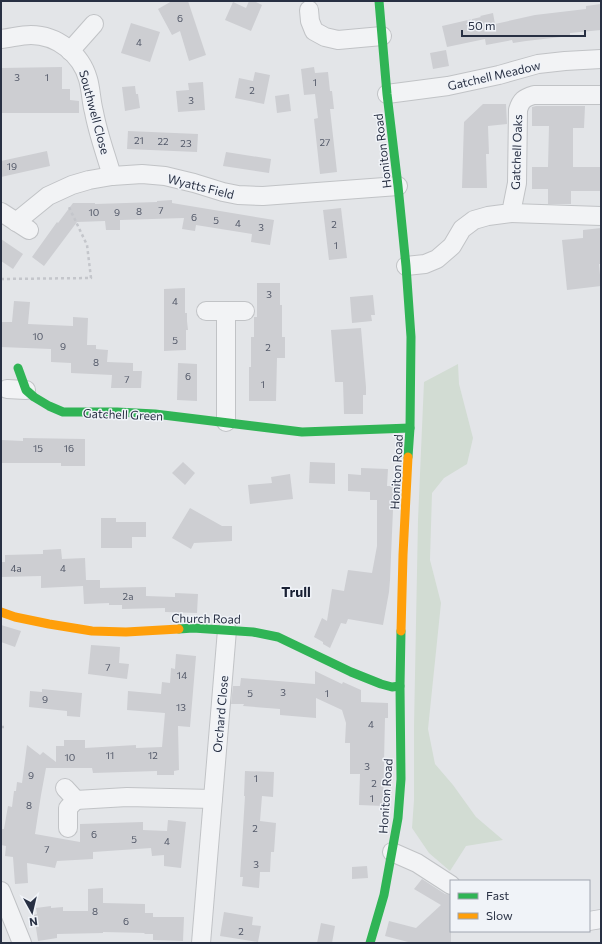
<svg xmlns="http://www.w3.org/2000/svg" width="602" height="944" font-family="Commissioner,sans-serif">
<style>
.green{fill:#d2dcd3}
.building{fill:#cdced2}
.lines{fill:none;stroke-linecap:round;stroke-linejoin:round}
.street-casing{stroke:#c1c3c6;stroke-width:20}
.path{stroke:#c4c6cb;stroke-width:2.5;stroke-dasharray:3 3;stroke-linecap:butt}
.street{stroke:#f2f3f5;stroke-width:18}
.fast{stroke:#30b455;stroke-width:9}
.slow{stroke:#ff9f0a;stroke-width:9}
.labels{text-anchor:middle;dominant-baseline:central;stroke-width:3;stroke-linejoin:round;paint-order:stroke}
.number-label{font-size:10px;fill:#525868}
.street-label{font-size:12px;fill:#283043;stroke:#f0f3f8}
.quarter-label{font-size:14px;font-weight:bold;fill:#1a2134;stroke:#f0f3f8}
</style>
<rect width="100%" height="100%" fill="#e3e5e8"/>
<!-- green -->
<polygon class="green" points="458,364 459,384 473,438 467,464 444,478 432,493 430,560 441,603 428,729 435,764 453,785 476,817 503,840 466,846 450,871 429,853 412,828 414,800 414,726 418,520 424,382"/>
<!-- building -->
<g class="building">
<polygon points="172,1 188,1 206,55 189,61 180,31 172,35 158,9"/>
<polygon points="249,1 254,1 262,5 251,31 225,20 233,2 246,8"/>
<polygon points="601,4 601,30 570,33 570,36 526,41 513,43 512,40 486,45 485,39 447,47 442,26 481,17 480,16 493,13 495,24 535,15 586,9 586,6"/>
<polygon points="131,23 160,32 150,62 121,53"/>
<polygon points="446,50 449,66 433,69 430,53"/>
<polygon points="62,67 62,89 70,89 70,100 79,101 79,113 1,113 1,68"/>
<polygon points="314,67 315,73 328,72 330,91 332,91 334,109 330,109 337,172 320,174 314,119 318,118 315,94 304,95 301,69"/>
<polygon points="255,72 270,75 264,104 235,98 239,78 253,81"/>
<polygon points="203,82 205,110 178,112 176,91 189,90 188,83"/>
<polygon points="135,86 136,94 138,94 140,108 125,111 122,87"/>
<polygon points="289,94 291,111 277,113 275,96"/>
<polygon points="483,104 506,104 507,124 488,126 489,154 486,154 487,188 462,188 464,122"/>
<polygon points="536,106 585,106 584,128 573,128 573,167 601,167 601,191 571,191 571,204 548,204 548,189 532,189 532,167 548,167 549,126 532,126 532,107"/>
<polygon points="128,131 198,134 197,152 127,149"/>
<polygon points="47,151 50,166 1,177 1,161"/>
<polygon points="226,152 271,159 269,173 223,166"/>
<polygon points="172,200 172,203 274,220 270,245 251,242 252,234 196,225 195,231 182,229 184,218 120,220 120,230 106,230 105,221 77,222 44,266 32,257 57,222 58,223 73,203 95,203 95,204 157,202 157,201"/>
<polygon points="341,208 347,258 329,260 323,210"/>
<polygon points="601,228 601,264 599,264 601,286 567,290 562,240 583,238 583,230"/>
<polygon points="1,239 23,254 13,269 1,261"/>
<polygon points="257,283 280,283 280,305 282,305 282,337 285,337 285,358 277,358 276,401 249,401 249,367 251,367 251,337 254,337 254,317 257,317"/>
<polygon points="185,288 185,313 187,313 187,321 188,330 186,330 186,350 164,351 164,289"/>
<polygon points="373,295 375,315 371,315 372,321 352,323 350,297"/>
<polygon points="14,301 30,302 28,324 73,326 73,317 88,318 87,345 96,345 96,349 108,350 107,362 133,363 133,371 142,371 141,388 111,388 112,375 71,373 71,363 51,362 51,349 1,347 1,322 12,322"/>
<polygon points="361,328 366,387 366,395 363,395 363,414 344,414 343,382 335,382 331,330"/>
<polygon points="178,363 197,364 197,401 177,400"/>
<polygon points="23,438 85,439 85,466 61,466 61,463 1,463 1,440 23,441"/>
<polygon points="183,462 195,473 185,485 172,473"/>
<polygon points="310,462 335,463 335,484 309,483"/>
<polygon points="361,468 388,469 387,486 394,486 390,580 389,592 383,625 348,619 346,624 341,623 330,648 323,644 323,642 314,637 322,618 327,621 332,589 344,591 348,570 372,573 377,546 377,500 370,500 370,492 348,491 348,474 361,475"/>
<polygon points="290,474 293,499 250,504 248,485 272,483 271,477"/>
<polygon points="190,508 222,526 232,526 232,541 194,543 191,549 172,538"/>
<polygon points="101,518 116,518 116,522 146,522 146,537 132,537 132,548 101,548"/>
<polygon points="61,549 62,559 85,558 86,580 100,580 100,588 146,587 146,596 175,597 175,593 198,594 197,613 165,612 165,608 122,609 122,605 109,605 109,603 84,604 83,586 41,588 41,576 1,577 1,562 5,562 5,555 43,554 43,550"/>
<polygon points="1,625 21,631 15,647 1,642"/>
<polygon points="91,645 120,647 119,663 129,664 127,679 88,674"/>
<polygon points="176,654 196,656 190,727 178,726 179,770 174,771 174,775 157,775 157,771 93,773 92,768 46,768 41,795 35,834 80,842 80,824 143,822 143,830 167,831 168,820 186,822 181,868 164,866 164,855 152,856 151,848 93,852 93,859 57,861 55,868 27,863 28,883 15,884 13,857 5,856 6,846 1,845 1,829 4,829 8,806 12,807 14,791 16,791 17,782 22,783 27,745 40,755 43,752 56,762 56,746 64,746 64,740 85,740 85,748 136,745 136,748 162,747 165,713 127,710 128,691 161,694 162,682 170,683 171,668 175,669"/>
<polygon points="315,671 342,684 343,682 361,690 361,702 388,703 388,718 385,718 383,806 359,805 360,774 350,774 350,743 345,743 346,723 342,710 316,698 316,718 280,715 280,709 243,706 244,704 231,704 233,686 240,686 241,678 315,684"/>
<polygon points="42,689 82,693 80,717 67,716 67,711 29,707 30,691 42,692"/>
<polygon points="245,771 274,772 273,797 262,796 260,821 276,823 274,852 271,852 270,872 260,872 259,888 242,886 243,877 240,877 245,796 244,796"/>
<polygon points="367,866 368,878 352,879 352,867"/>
<polygon points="422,879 445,894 451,895 451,943 412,943 385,936 389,921 416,928 441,905 414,889"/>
<polygon points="103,888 103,903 145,904 145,913 153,913 153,917 184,917 183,941 153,940 153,934 144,934 145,933 103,932 103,933 57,934 57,938 38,941 34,915 37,914 36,908 51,906 51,908 63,907 63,911 88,911 88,889"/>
<polygon points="224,912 253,917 252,925 261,926 258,942 220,936"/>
<polygon points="321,923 335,926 332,943 317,943"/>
</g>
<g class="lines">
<defs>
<g id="street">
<polyline points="309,10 310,21 314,31 325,37 338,40 382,36"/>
<path d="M 1,39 C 11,38 21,35 31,35 C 57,35 81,54 88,79 C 91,89 91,101 94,112 C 98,134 106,155 112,176"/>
<polyline points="70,51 94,24"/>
<polyline points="387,94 448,86 499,75 538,64 565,61 601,59"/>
<polyline points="1,212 29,230"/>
<polyline points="511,213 601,216"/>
<polyline points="16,222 48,196 72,185 89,180 112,176 142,174 165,176 194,183 223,192 238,195 263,196 398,186"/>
<path d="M 406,266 L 425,264 L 437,259 L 452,246 L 462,229 L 474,220 L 488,216 L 511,213 L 517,183 L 518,110 C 521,100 524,98 534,95 L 601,95"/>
<polyline points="206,311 245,311"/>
<polyline points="7,389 26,390"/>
<polyline points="226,422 226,311"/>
<polyline points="65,788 76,800 68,808 68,828"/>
<polyline points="76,800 127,797 213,799"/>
<polyline points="392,852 417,863 451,885"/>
<polyline points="1,891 22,943"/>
<polyline points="589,921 601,919"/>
<polyline points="201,943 227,630"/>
</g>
</defs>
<!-- street casing -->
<use href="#street" class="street-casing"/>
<!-- path -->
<g class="path">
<polyline points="1,279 91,278 87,245 68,205"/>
<polyline points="1,727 4,727"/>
</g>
<!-- street -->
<use href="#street" class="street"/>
<!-- fast -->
<g class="fast">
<polyline points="379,1 387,94 398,186 406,266 411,337 410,428 408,457"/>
<polyline points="18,368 26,390 34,397 49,406 63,412 117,412 155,414 302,432 410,428"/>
<polyline points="179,629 193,628 253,632 278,637 351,672 381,684 392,687 400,686"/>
<polyline points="370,943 384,895 398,818 401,779 400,686 401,631"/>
</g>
<!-- slow -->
<g class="slow">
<polyline points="1,612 15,617 49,624 92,631 126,632 179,629"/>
<polyline points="401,631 403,555 408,457"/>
</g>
</g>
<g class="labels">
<!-- number labels -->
<g class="number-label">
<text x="180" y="18">6</text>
<text x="139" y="42">4</text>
<text x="17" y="77">3</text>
<text x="47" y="77">1</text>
<text x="315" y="82">1</text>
<text x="252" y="90">2</text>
<text x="191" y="100">3</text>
<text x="139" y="140">21</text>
<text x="163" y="141">22</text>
<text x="325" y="142">27</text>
<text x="186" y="143">23</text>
<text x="12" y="166">19</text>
<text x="161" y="210">7</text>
<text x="139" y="211">8</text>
<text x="94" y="212">10</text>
<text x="117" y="212">9</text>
<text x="194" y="217">6</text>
<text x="216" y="220">5</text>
<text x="238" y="223">4</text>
<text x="334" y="224">2</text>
<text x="261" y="227">3</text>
<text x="336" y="245">1</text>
<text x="269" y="294">3</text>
<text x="175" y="301">4</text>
<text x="38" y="336">10</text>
<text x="175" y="340">5</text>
<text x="63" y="346">9</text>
<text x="268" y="347">2</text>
<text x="96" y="362">8</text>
<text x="188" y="376">6</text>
<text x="127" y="379">7</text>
<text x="263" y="384">1</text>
<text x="38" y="448">15</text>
<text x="69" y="448">16</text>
<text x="16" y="568">4a</text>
<text x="63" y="568">4</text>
<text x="128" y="596">2a</text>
<text x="108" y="667">7</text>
<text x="182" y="675">14</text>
<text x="283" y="692">3</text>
<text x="250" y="693">5</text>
<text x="327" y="693">1</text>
<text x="45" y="699">9</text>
<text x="181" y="707">13</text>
<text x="371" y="724">4</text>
<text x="110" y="755">11</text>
<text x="153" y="755">12</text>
<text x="70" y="757">10</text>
<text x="367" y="766">3</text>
<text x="31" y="775">9</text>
<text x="256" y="778">1</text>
<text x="374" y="783">2</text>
<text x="372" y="798">1</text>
<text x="29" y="805">8</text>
<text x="255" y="828">2</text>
<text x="94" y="834">6</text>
<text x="134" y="839">5</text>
<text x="167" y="841">4</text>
<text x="47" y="849">7</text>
<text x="256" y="864">3</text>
<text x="95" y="911">8</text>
<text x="126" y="921">6</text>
<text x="241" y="931">2</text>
</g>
<!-- street labels -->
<g class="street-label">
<text transform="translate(494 75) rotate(-13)">Gatchell Meadow</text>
<text transform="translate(95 112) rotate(75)">Southwell Close</text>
<text transform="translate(382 151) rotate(-97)">Honiton Road</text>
<text transform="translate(516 152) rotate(-88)">Gatchell Oaks</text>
<text transform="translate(201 186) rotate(14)">Wyatts Field</text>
<text transform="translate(123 414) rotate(2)">Gatchell Green</text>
<text transform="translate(396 472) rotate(-87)">Honiton Road</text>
<text transform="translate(206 618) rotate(1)">Church Road</text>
<text transform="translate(220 714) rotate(-85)">Orchard Close</text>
<text transform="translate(385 796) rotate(-86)">Honiton Road</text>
</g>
<!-- quarter labels -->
<g class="quarter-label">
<text x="296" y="591">Trull</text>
</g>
</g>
<!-- border -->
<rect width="602" height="944" fill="none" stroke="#283043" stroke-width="4"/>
<!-- legend -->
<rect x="450" y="880" width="140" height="52" fill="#f0f3f8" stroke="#a0a5b0"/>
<rect x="458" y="893" width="20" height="6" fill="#30b455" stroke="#a0a5b0"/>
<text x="486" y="900" font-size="12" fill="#283043">Fast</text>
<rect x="458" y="913" width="20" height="6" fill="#ff9f0a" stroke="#a0a5b0"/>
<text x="486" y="920" font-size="12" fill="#283043">Slow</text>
<!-- north arrow -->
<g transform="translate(32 912) rotate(172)" stroke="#f0f3f8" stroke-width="3" paint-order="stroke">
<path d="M0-3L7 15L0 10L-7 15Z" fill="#283043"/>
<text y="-6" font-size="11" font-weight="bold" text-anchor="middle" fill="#283043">N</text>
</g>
<!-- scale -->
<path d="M462 30v6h123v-6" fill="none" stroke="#283043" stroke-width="2"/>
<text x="468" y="30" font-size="12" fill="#283043" stroke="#f0f3f8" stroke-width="3" paint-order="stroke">50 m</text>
</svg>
